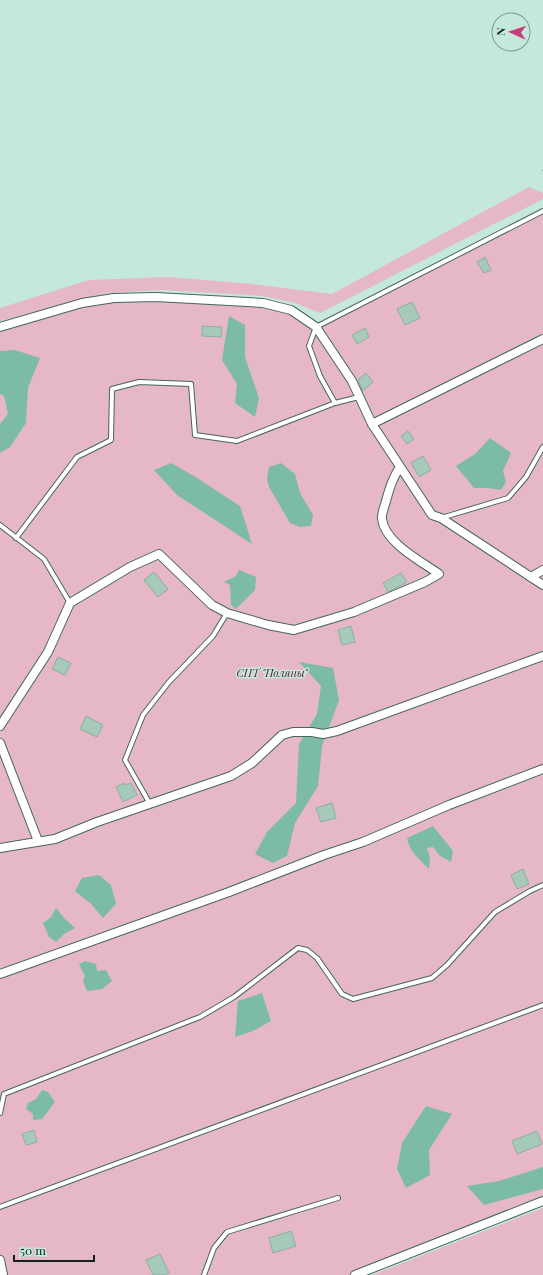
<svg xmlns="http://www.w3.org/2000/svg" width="543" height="1275" font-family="'Playfair Display',serif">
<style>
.green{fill:#e6b7c6}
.water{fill:#7dbca4}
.building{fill:#a6c9ba;stroke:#8cafa0}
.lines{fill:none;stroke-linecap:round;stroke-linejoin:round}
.service-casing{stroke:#456659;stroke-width:6}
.minor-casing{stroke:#456659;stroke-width:10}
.path{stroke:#8aa69a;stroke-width:2;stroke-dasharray:1 3;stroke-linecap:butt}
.service{stroke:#fff;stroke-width:4}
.minor{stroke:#fff;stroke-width:8}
.labels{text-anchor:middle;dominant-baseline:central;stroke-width:3;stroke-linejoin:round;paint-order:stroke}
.park-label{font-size:11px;font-style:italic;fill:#5c1735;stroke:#c4e8d9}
</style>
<rect width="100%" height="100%" fill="#c4e8d9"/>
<!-- green -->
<g class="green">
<polygon points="529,187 543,193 543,199 320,313 295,303 263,296 163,290 109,293 0,321 0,308 89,280 169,277 253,284 332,294"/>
<polygon points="543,211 543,1201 355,1275 0,1275 0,327 114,298 263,303 291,310 316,327"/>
<polygon points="543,1208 543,1275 372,1275"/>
</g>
<!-- water -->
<g class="water">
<polygon points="229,316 245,325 245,357 259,398 255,417 235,403 237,384 222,360"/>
<polygon points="15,350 40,358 28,388 26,423 10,447 0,453 0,424 8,414 4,396 0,394 0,351"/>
<polygon points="490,438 511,453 503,471 506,482 501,490 488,488 474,488 456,466 475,454"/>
<polygon points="171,463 194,476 240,506 252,544 177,495 154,470"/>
<polygon points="281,463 295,474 300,493 313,515 311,526 300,527 290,523 269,487 267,479 269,467"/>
<polygon points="239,570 256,577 255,590 236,609 231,605 230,585 224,582 236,576"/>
<polygon points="299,662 333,668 339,700 322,746 318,786 295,823 287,856 273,863 255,854 267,832 296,803 299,744 317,714 321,686"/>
<path d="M 433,826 L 453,851 L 451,862 L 440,856 L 433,847 L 427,848 L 430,858 L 429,869 C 420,860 409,851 407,838 Z"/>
<polygon points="99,875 111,885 116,904 103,918 90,903 75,891 82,878"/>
<polygon points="56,908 65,919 75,928 64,934 56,942 49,937 43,923 51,917"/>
<polygon points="85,961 96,964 97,971 106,970 112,981 102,989 87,991 83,981 85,976 79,964"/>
<polygon points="262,993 271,1021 253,1031 235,1037 238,1001"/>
<polygon points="42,1090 48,1092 55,1102 42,1119 33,1120 33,1114 26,1109 28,1103 36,1099"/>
<polygon points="426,1106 452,1114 429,1150 430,1175 406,1188 397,1169 402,1143"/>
<polygon points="543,1167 543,1189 484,1205 467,1186 499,1181"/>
</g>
<!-- building -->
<g class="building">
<polygon points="485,257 491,270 484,273 477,262"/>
<polygon points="412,302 420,318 405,325 397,309"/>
<polygon points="202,326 222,327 221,337 202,336"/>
<polygon points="365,328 369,337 357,344 352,335"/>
<polygon points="366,373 373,382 363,391 358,380"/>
<polygon points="408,431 414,439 407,444 401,436"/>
<polygon points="423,456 431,470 419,477 411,463"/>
<polygon points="154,572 168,589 158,597 144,580"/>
<polygon points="401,573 407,582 388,592 383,583"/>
<polygon points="351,626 355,642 342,645 338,630"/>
<polygon points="58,657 71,663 65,675 52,669"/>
<polygon points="86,716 103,725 97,737 80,729"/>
<polygon points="124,783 125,785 131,783 137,795 123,802 116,787"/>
<polygon points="332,803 336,818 321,822 316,808"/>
<polygon points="523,869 529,884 517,889 511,875"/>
<polygon points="34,1130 37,1142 26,1145 22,1134"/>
<polygon points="537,1131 542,1144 517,1154 512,1141"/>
<polygon points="291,1231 296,1246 273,1253 269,1238"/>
<polygon points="160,1254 169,1273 164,1275 153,1275 146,1260"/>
</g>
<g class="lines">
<defs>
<g id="service">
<polyline points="335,403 320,376 309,346 316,327 543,211"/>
<polyline points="441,518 508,498 526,477 543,447"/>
<polyline points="0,525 44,559 70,603"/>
<polyline points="16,538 77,457 111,440 112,389 139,382 191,384 195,435 237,441 335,403 359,397"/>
<polyline points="150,804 125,760 143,715 169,682 213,636 227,613"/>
<polyline points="0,1113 4,1094 200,1017 234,997 298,948 307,950 317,958 342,994 353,999 432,978 447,965 495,912 530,891 543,885"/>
<polyline points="0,1207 543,1005"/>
<polyline points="204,1275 214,1248 227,1232 338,1198"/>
</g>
<g id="minor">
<polyline points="0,327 82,303 114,298 156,297 263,303 291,310 316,327 352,381 372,424 432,515 441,518 543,585"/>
<polyline points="372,424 543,339"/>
<polyline points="531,577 543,570"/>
<path d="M 0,726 L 48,652 L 70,603 L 130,567 L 159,554 L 212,605 L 227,613 L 268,625 L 294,630 L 354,612 L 425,582 L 439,574 C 421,561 385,543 382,519 C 381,514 385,506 386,501 C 389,489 393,477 400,467"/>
<polyline points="0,743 38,841"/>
<polyline points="0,848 55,839 97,822 231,776 252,763 282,735 293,732 312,732 323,734 337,731 543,656"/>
<polyline points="0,974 229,892 324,855 363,842 449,805 543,769"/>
<polyline points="0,1260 3,1275"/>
<polyline points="355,1275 543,1201"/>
</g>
</defs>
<!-- service casing -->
<use href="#service" class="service-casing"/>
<!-- minor casing -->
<use href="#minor" class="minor-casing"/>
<!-- path -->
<polyline class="path" points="543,170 543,172"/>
<!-- service -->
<use href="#service" class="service"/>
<!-- minor -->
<use href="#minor" class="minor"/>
</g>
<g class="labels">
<!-- park labels -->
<g class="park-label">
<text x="272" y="672">СНТ "Поляны"</text>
</g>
</g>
<!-- north arrow -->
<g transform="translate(511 32) rotate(273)"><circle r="19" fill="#c4e8d9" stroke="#7d988d"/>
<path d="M0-3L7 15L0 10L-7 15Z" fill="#c53d79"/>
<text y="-6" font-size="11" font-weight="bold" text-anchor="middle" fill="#13201b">N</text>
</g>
<!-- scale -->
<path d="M14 1255v6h80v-6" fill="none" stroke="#13201b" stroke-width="2"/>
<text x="20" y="1255" font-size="12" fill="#13201b" stroke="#c4e8d9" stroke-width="3" paint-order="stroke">50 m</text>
</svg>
